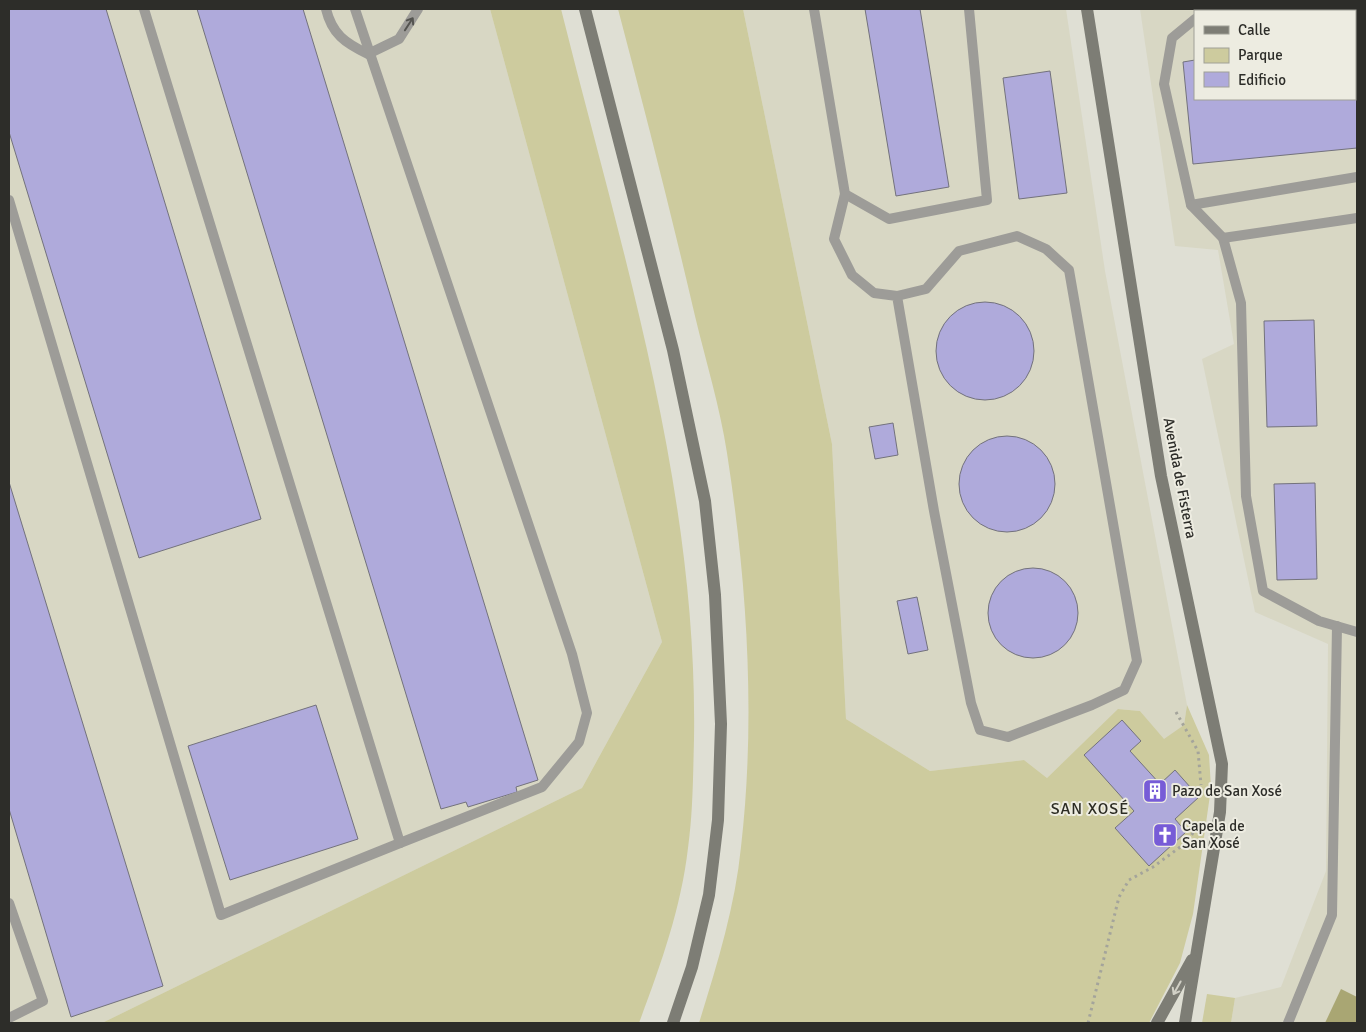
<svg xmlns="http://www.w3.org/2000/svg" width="1366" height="1032" font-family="Signika,sans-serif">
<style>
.built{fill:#d8d7c4;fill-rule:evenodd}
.green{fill:#cdcb9e}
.water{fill:#a9a673}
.building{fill:#afaadb;stroke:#73727c}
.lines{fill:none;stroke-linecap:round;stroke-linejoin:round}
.path{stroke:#a4a49b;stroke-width:3;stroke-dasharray:2.5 4;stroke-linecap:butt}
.lane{stroke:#9d9c98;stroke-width:10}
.secondary{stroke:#7d7d75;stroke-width:12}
.oneway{stroke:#545450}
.oneway2{stroke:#d1d0c6}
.labels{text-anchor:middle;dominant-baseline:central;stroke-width:4;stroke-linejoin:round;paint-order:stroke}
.street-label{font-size:15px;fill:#2d2d29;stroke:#edece1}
.poi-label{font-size:15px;fill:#2d2d29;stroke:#edece1;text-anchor:start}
.neighbourhood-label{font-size:16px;letter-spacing:1px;fill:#2c2c23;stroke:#edece1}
</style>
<rect width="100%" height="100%" fill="#dfdfd4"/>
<!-- built -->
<g class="built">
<polygon points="9,9 490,9 662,642 582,788 102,1023 9,1023"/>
<polygon points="743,9 1066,9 1105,271 1187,705 1184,725 1164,740 1140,711 1119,709 1047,778 1024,760 930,771 846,719 832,444"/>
<path d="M 1140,9 L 1357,9 L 1357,1023 L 1231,1023 L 1235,998 L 1281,987 L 1326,871 L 1328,644 L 1255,612 L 1202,359 L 1234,344 L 1218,250 L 1175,246 ZM 1195,11 L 1355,11 L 1355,99 L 1195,99 Z"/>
</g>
<!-- green -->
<g class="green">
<path d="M 490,9 L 561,9 C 621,249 698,489 694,739 C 693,776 693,812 688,848 C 681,909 660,967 639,1023 L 102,1023 L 582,788 L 662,642 Z"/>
<path d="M 618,9 L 743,9 L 832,444 L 846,719 L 930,771 L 1024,760 L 1047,778 L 1118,709 L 1140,711 L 1164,739 L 1184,725 L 1187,705 L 1209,755 L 1211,788 L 1193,914 L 1180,963 L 1149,1023 L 699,1023 C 717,965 735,907 741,847 C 756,717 747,582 727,453 C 720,407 706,362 695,316 C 671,213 645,111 618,9 Z"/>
<polygon points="1207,994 1235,998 1231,1023 1202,1023"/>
</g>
<!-- water -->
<polygon class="water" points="1341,989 1357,997 1357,1023 1325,1023"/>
<!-- building -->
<g class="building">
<polygon points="9,9 106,9 261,519 139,558 9,132"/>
<polygon points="197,9 303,9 538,780 516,787 517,792 468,807 466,802 441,809"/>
<polygon points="865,9 920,9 949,187 896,196"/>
<polygon points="1355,44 1357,44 1357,148 1193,164 1183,62 1195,60 1195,99 1355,99"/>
<polygon points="1050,71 1067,193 1019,199 1003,78"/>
<circle cx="985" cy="351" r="49"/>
<polygon points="1314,320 1317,426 1267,427 1264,321"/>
<polygon points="893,423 898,455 875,459 869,427"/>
<circle cx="1007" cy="484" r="48"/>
<polygon points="9,482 163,986 71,1017 9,809"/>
<polygon points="1315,483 1317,579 1277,580 1274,484"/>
<circle cx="1033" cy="613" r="45"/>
<polygon points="917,597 928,650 908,654 897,601"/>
<polygon points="316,705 358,839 230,880 188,746"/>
<polygon points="1122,720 1141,741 1130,751 1160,784 1175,770 1199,797 1175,819 1186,832 1149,866 1115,828 1134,811 1084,755"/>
</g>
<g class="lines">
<!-- path -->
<g class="path">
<polyline points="1176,712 1198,751 1201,785"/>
<polyline points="1088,1023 1119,897 1129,880 1153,867 1187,842 1198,825"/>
</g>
<!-- lane -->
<g class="lane">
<path d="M 326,9 C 332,34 345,43 368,54 L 399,39 L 418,9"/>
<polyline points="355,9 572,654 587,713 579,742 542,787 400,843"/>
<polyline points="814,9 845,194 889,219 987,200 969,9"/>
<polyline points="1205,11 1208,9"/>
<polyline points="1195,19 1172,38 1164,84 1191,205 1357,177"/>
<polyline points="845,194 834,239 852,275 874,293 897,296 934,511 971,703 980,730 1008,737 1092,705 1124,690 1137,661 1069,270 1046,249 1017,236 959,251 926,289 897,296"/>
<polyline points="9,200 221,915 400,843 144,9"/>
<polyline points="1191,205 1223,238 1241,303 1246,496 1263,591 1319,621 1357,632"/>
<polyline points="1223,238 1357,218"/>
<polyline points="9,903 43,1001 9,1018"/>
<polyline points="1288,1023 1332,915 1337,626"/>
</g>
<!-- secondary -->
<g class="secondary">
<polyline points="585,9 673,350 705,501 715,595 721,724 718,820 709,895 692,967 673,1023"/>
<polyline points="1087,9 1161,476 1222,764 1220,812 1185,1023"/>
<polyline points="1157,1023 1192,960"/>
</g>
</g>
<!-- one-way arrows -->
<defs><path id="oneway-shaft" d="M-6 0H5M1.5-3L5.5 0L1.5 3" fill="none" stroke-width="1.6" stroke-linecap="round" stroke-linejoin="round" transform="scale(1.25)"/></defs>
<use class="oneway" href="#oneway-shaft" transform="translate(409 24) rotate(-57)"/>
<use class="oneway2" href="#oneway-shaft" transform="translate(1177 988) rotate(119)"/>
<!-- icons -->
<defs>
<symbol id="building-square" viewBox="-11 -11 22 22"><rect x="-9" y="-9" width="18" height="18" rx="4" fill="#775cd7" stroke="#edece1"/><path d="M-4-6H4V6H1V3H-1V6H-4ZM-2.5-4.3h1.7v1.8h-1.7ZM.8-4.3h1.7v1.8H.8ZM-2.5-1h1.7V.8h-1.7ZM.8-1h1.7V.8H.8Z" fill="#fff"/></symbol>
<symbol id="church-square" viewBox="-11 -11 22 22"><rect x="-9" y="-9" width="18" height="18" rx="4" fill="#775cd7" stroke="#edece1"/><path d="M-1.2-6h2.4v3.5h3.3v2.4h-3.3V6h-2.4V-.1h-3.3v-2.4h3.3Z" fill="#fff"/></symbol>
</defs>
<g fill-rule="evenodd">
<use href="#building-square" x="1141" y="777" width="28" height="28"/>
<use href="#church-square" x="1151" y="821" width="28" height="28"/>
</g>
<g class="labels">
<!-- street labels -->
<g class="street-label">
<text transform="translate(1180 478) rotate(79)">Avenida de Fisterra</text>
</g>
<!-- poi labels -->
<g class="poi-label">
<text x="1172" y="791">Pazo de San Xosé</text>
<text x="1182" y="826">Capela de<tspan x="1182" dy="17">San Xosé</tspan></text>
</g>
<!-- neighbourhood labels -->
<g class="neighbourhood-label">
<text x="1090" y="809">SAN XOSÉ</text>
</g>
</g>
<!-- border -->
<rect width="1366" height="1032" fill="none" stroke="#2d2d29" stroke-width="20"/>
<!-- legend -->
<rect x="1194" y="10" width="162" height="90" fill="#edece1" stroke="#a0a097"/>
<rect x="1204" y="26" width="25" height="8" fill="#7d7d75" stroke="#a0a097"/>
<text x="1238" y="35" font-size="15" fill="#2d2d29">Calle</text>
<rect x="1204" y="48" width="25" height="15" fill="#cdcb9e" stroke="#a0a097"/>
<text x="1238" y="60" font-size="15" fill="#2d2d29">Parque</text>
<rect x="1204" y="72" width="25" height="15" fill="#afaadb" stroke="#a0a097"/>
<text x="1238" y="85" font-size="15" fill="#2d2d29">Edificio</text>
</svg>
